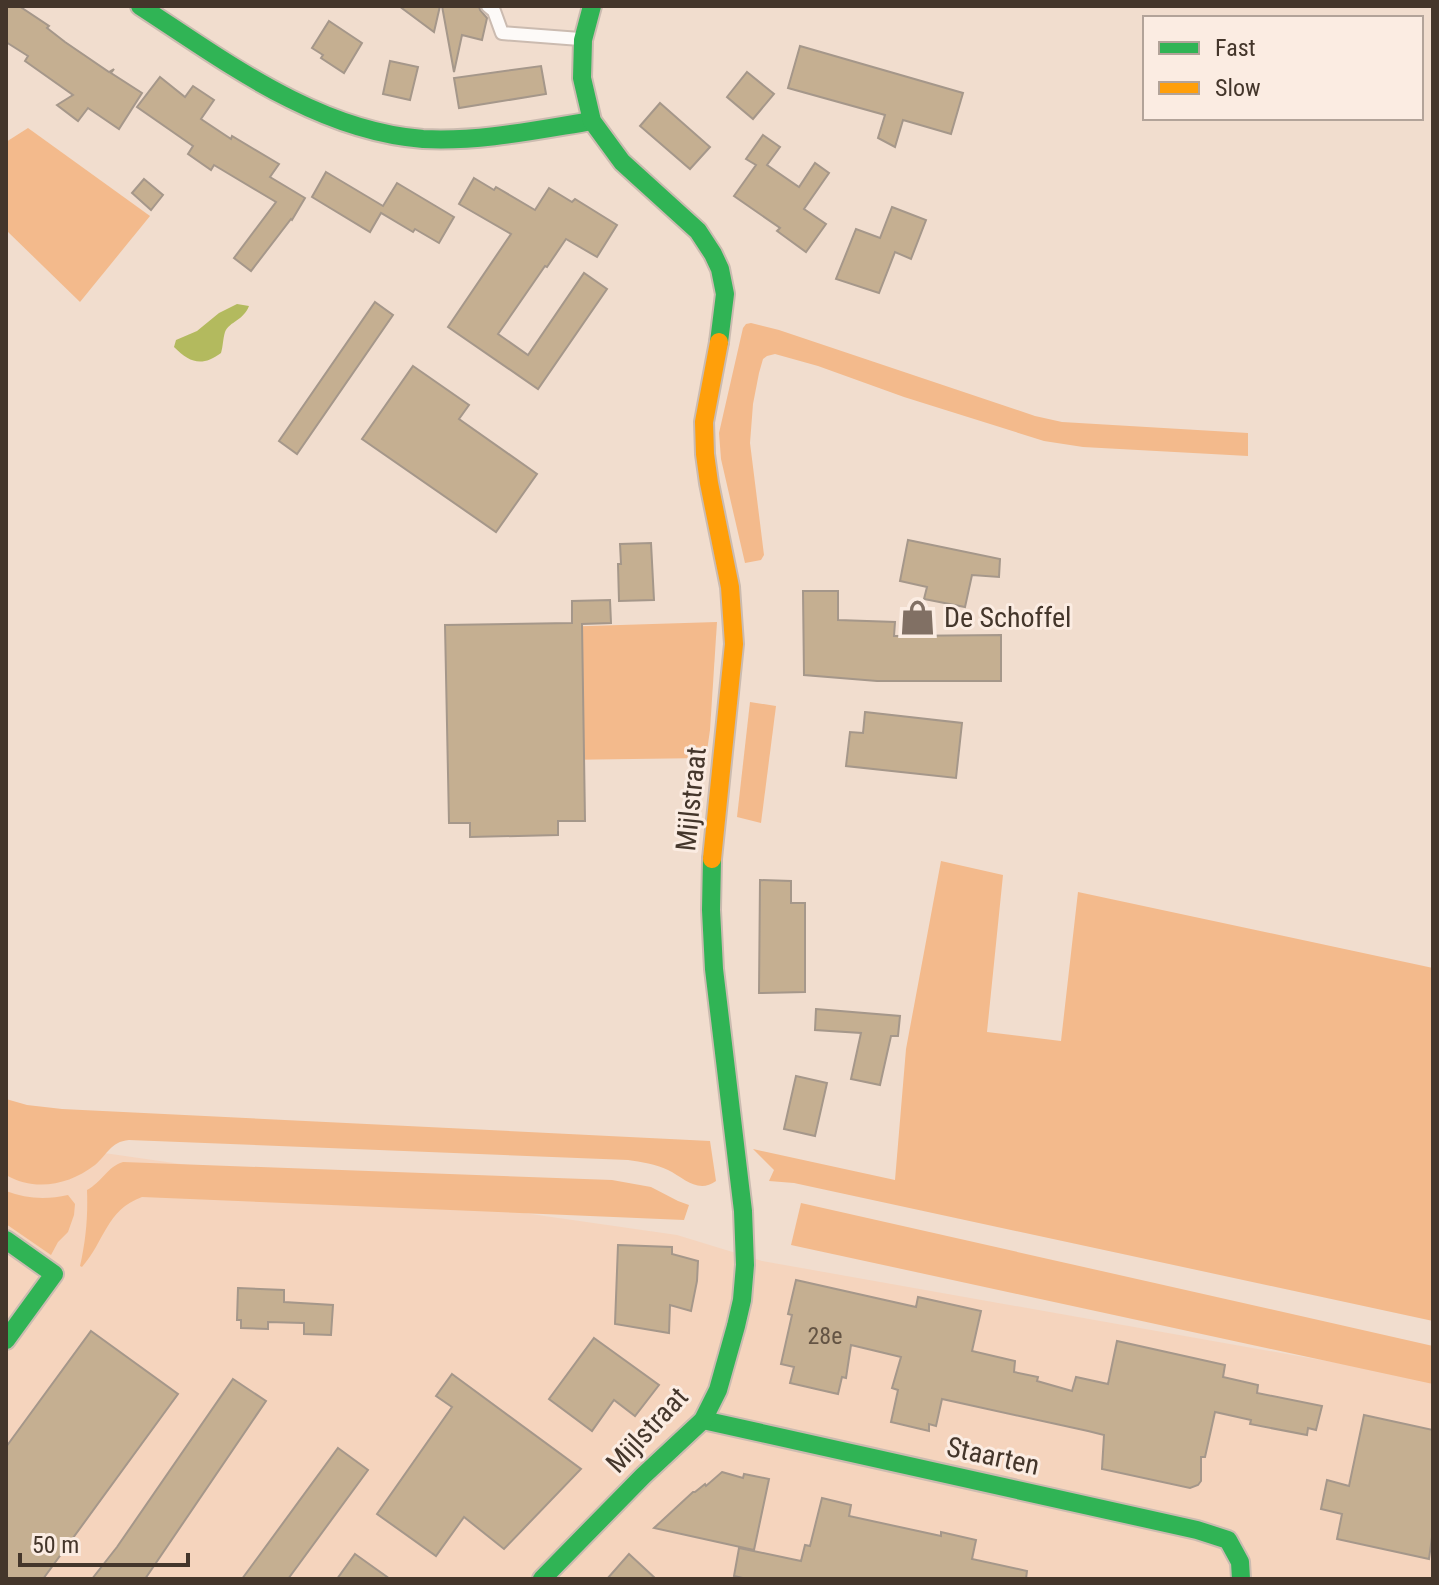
<svg xmlns="http://www.w3.org/2000/svg" width="1439" height="1585" font-family="'Roboto Condensed',sans-serif">
<style>
.built{fill:#f5d4bd}
.green{fill:#f3ba8c}
.water{fill:#b3ba5e}
.building{fill:#c5af91;stroke:#a5978a;stroke-width:2}
.lines{fill:none;stroke-linecap:round;stroke-linejoin:round}
.lane-casing{stroke:#cbbbb0;stroke-width:16}
.fast-casing{stroke:#cbbbb0;stroke-width:22}
.slow-casing{stroke:#cbbbb0;stroke-width:22}
.lane{stroke:#fdfaf8;stroke-width:12}
.fast{stroke:#30b455;stroke-width:18}
.slow{stroke:#ff9f0a;stroke-width:18}
.labels{text-anchor:middle;dominant-baseline:central;stroke-width:6;stroke-linejoin:round;paint-order:stroke}
.number-label{font-size:24px;fill:#645444}
.poi-label{font-size:28px;fill:#44362b;stroke:#fbece2;text-anchor:start}
.street-label{font-size:28px;fill:#44362b;stroke:#fbece2}
</style>
<rect width="100%" height="100%" fill="#f1ddce"/>
<!-- built -->
<polygon class="built" points="6,1139 677,1235 762,1261 1433,1380 1433,1579 6,1579"/>
<!-- green -->
<g class="green">
<polygon points="28,128 150,216 80,302 6,230 6,142"/>
<polygon points="751,323 779,330 1035,416 1062,422 1248,433 1248,456 1083,447 1044,441 904,397 818,366 775,354 767,356 763,359 759,373 753,404 750,443 764,555 761,560 745,563 721,459 719,433 743,328 746,324"/>
<polygon points="717,622 710,730 706,758 559,760 556,627"/>
<polygon points="750,702 776,706 761,823 737,817"/>
<polygon points="941,861 1003,875 987,1032 1061,1041 1078,892 1433,968 1433,1321 794,1183 769,1181 774,1170 753,1149 895,1180 906,1049"/>
<path d="M 6,1099 L 27,1105 L 62,1109 L 710,1141 L 716,1181 C 698,1194 684,1178 668,1170 C 656,1164 641,1162 628,1160 L 129,1140 C 110,1142 108,1154 95,1165 C 69,1185 35,1192 6,1175 Z"/>
<path d="M 123,1162 L 612,1180 L 651,1187 L 678,1201 L 689,1205 L 684,1220 L 142,1197 C 106,1210 105,1241 82,1267 L 80,1266 C 86,1240 88,1216 87,1190 C 102,1182 107,1167 123,1162 Z"/>
<path d="M 6,1191 C 26,1199 47,1200 68,1195 L 75,1204 L 74,1215 L 68,1232 L 58,1242 L 51,1255 L 6,1224 Z"/>
<polygon points="801,1203 1433,1346 1433,1384 791,1245"/>
</g>
<!-- water -->
<path class="water" d="M 237,304 L 249,306 C 243,321 230,321 225,332 C 223,338 223,347 221,353 C 202,367 190,363 174,347 L 176,340 L 197,331 L 219,313 Z"/>
<!-- building -->
<g class="building">
<polygon points="6,6 19,6 49,26 47,28 65,42 109,72 114,69 111,73 142,93 119,129 88,108 78,121 57,105 73,95 25,61 28,56 6,42"/>
<polygon points="399,6 440,6 434,32"/>
<polygon points="442,6 479,6 480,10 487,18 482,40 462,35 454,72"/>
<polygon points="329,21 362,43 344,73 321,58 323,55 312,48"/>
<polygon points="800,46 963,93 951,134 903,120 895,147 878,138 885,115 788,88"/>
<polygon points="390,61 418,67 410,100 383,94"/>
<polygon points="541,66 546,94 459,108 454,78"/>
<polygon points="747,72 774,94 753,119 727,97"/>
<polygon points="160,77 185,97 193,86 214,100 201,119 231,139 232,136 279,164 270,177 305,198 292,220 291,219 251,271 234,258 276,202 214,165 211,170 188,154 193,146 137,107"/>
<polygon points="660,103 710,147 690,169 640,126"/>
<polygon points="763,135 780,147 767,165 799,187 815,163 829,173 804,209 826,224 806,252 777,231 780,228 734,196 756,165 746,159"/>
<polygon points="326,172 383,206 397,183 454,217 439,243 415,229 413,232 381,213 370,232 312,197"/>
<polygon points="474,178 494,190 496,187 535,210 549,188 572,202 575,199 617,225 597,257 566,239 547,267 545,266 498,334 528,355 584,273 607,289 538,389 448,327 511,234 459,204"/>
<polygon points="144,179 163,195 151,210 132,193"/>
<polygon points="892,207 926,220 911,259 895,252 879,293 836,279 856,229 880,238"/>
<polygon points="375,302 393,315 297,454 279,441"/>
<polygon points="413,366 469,405 459,419 537,474 496,532 362,439"/>
<polygon points="908,540 1000,559 999,577 972,575 965,607 924,599 927,587 900,581"/>
<polygon points="651,543 654,600 619,601 618,564 621,564 620,544"/>
<polygon points="803,591 838,591 838,620 895,622 894,636 1001,635 1001,681 877,681 804,675"/>
<polygon points="610,600 611,623 582,624 585,821 558,821 558,835 470,837 470,823 449,823 445,625 572,623 572,601"/>
<polygon points="865,712 962,723 956,778 846,766 850,732 863,733"/>
<polygon points="760,880 791,881 791,903 805,903 805,992 759,993"/>
<polygon points="816,1009 900,1016 898,1036 891,1036 880,1085 851,1079 861,1033 815,1030"/>
<polygon points="796,1076 827,1083 815,1136 784,1129"/>
<polygon points="618,1245 672,1247 672,1254 698,1261 697,1281 691,1311 670,1305 669,1333 615,1324"/>
<polygon points="796,1280 916,1307 918,1297 981,1311 972,1351 1015,1361 1014,1372 1038,1377 1037,1381 1072,1391 1076,1377 1108,1384 1117,1341 1225,1365 1223,1377 1258,1385 1257,1393 1322,1406 1316,1430 1308,1428 1307,1435 1250,1424 1251,1420 1215,1412 1205,1457 1201,1457 1201,1481 1198,1485 1190,1488 1102,1469 1104,1435 1088,1431 942,1399 936,1426 929,1424 929,1431 891,1422 898,1390 892,1388 901,1357 851,1345 846,1378 842,1377 838,1394 790,1383 794,1367 781,1364 792,1315 788,1314"/>
<polygon points="238,1288 284,1290 284,1302 333,1305 331,1335 304,1334 304,1323 268,1322 268,1329 241,1328 241,1320 237,1320"/>
<polygon points="91,1331 178,1394 43,1579 6,1579 6,1447"/>
<polygon points="594,1338 659,1385 635,1416 614,1400 592,1431 549,1399"/>
<polygon points="452,1374 581,1469 504,1549 464,1517 436,1556 377,1514 452,1407 436,1396"/>
<polygon points="233,1379 266,1401 145,1579 92,1579 117,1547"/>
<polygon points="1364,1415 1433,1430 1433,1530 1429,1559 1337,1539 1342,1514 1321,1509 1327,1480 1349,1486"/>
<polygon points="338,1448 368,1470 288,1579 242,1579"/>
<polygon points="722,1472 743,1478 744,1474 769,1479 754,1550 654,1528 693,1492 695,1492 705,1484 706,1486"/>
<polygon points="822,1498 851,1505 849,1516 941,1536 941,1532 976,1540 972,1559 1027,1571 1026,1579 747,1579 734,1576 739,1548 801,1561 805,1545 810,1546"/>
<polygon points="355,1554 390,1579 337,1579"/>
<polygon points="629,1554 656,1579 607,1579"/>
</g>
<g class="lines">
<defs>
<polyline id="lane" points="488,6 494,11 502,33 580,39"/>
<g id="fast">
<path d="M 140,6 C 226,62 317,131 423,139 C 480,142 536,130 592,121"/>
<polyline points="592,6 583,40 582,78 592,121 622,162 698,231 713,254 720,269 725,294 719,342"/>
<polyline points="6,1240 54,1274 6,1340"/>
<polyline points="703,1420 1197,1530 1228,1540 1240,1562 1241,1579"/>
<polyline points="542,1579 643,1476 703,1420 718,1390 736,1326 742,1300 745,1265 743,1211 714,969 711,910 712,859"/>
</g>
<polyline id="slow" points="712,859 734,644 730,587 709,483 705,454 704,422 719,342"/>
</defs>
<!-- lane casing -->
<use href="#lane" class="lane-casing"/>
<!-- fast casing -->
<use href="#fast" class="fast-casing"/>
<!-- slow casing -->
<use href="#slow" class="slow-casing"/>
<!-- lane -->
<use href="#lane" class="lane"/>
<!-- fast -->
<use href="#fast" class="fast"/>
<!-- slow -->
<use href="#slow" class="slow"/>
</g>
<!-- icons -->
<defs>
<symbol id="shop-bare" viewBox="-9 -9 18 18"><path d="M-5-2.5h2.3a2.7 3.5 0 0 1 5.4 0H5L5.5 6h-11ZM-1.5-2.5h3a1.5 2.3 0 0 0-3 0Z" fill="#817064" stroke="#fbece2" stroke-width="2.5" paint-order="stroke"/></symbol>
</defs>
<g fill-rule="evenodd">
<use href="#shop-bare" x="892" y="592" width="51" height="51"/>
</g>
<g class="labels">
<!-- number labels -->
<g class="number-label">
<text x="825" y="1336">28e</text>
</g>
<!-- poi labels -->
<g class="poi-label">
<text x="944" y="617">De Schoffel</text>
</g>
<!-- street labels -->
<g class="street-label">
<text transform="translate(691 799) rotate(-84)">Mijlstraat</text>
<text transform="translate(647 1430) rotate(-47)">Mijlstraat</text>
<text transform="translate(993 1456) rotate(12)">Staarten</text>
</g>
</g>
<!-- border -->
<rect width="1439" height="1585" fill="none" stroke="#44362b" stroke-width="16"/>
<!-- legend -->
<rect x="1143" y="16" width="280" height="104" fill="#fbece2" stroke="#b2a399" stroke-width="2"/>
<rect x="1159" y="42" width="40" height="12" fill="#30b455" stroke="#b2a399" stroke-width="2"/>
<text x="1215" y="56" font-size="24" fill="#44362b">Fast</text>
<rect x="1159" y="82" width="40" height="12" fill="#ff9f0a" stroke="#b2a399" stroke-width="2"/>
<text x="1215" y="96" font-size="24" fill="#44362b">Slow</text>
<!-- scale -->
<path d="M20 1553v12h168v-12" fill="none" stroke="#44362b" stroke-width="4"/>
<text x="32" y="1553" font-size="24" fill="#44362b" stroke="#fbece2" stroke-width="6" paint-order="stroke">50 m</text>
</svg>
